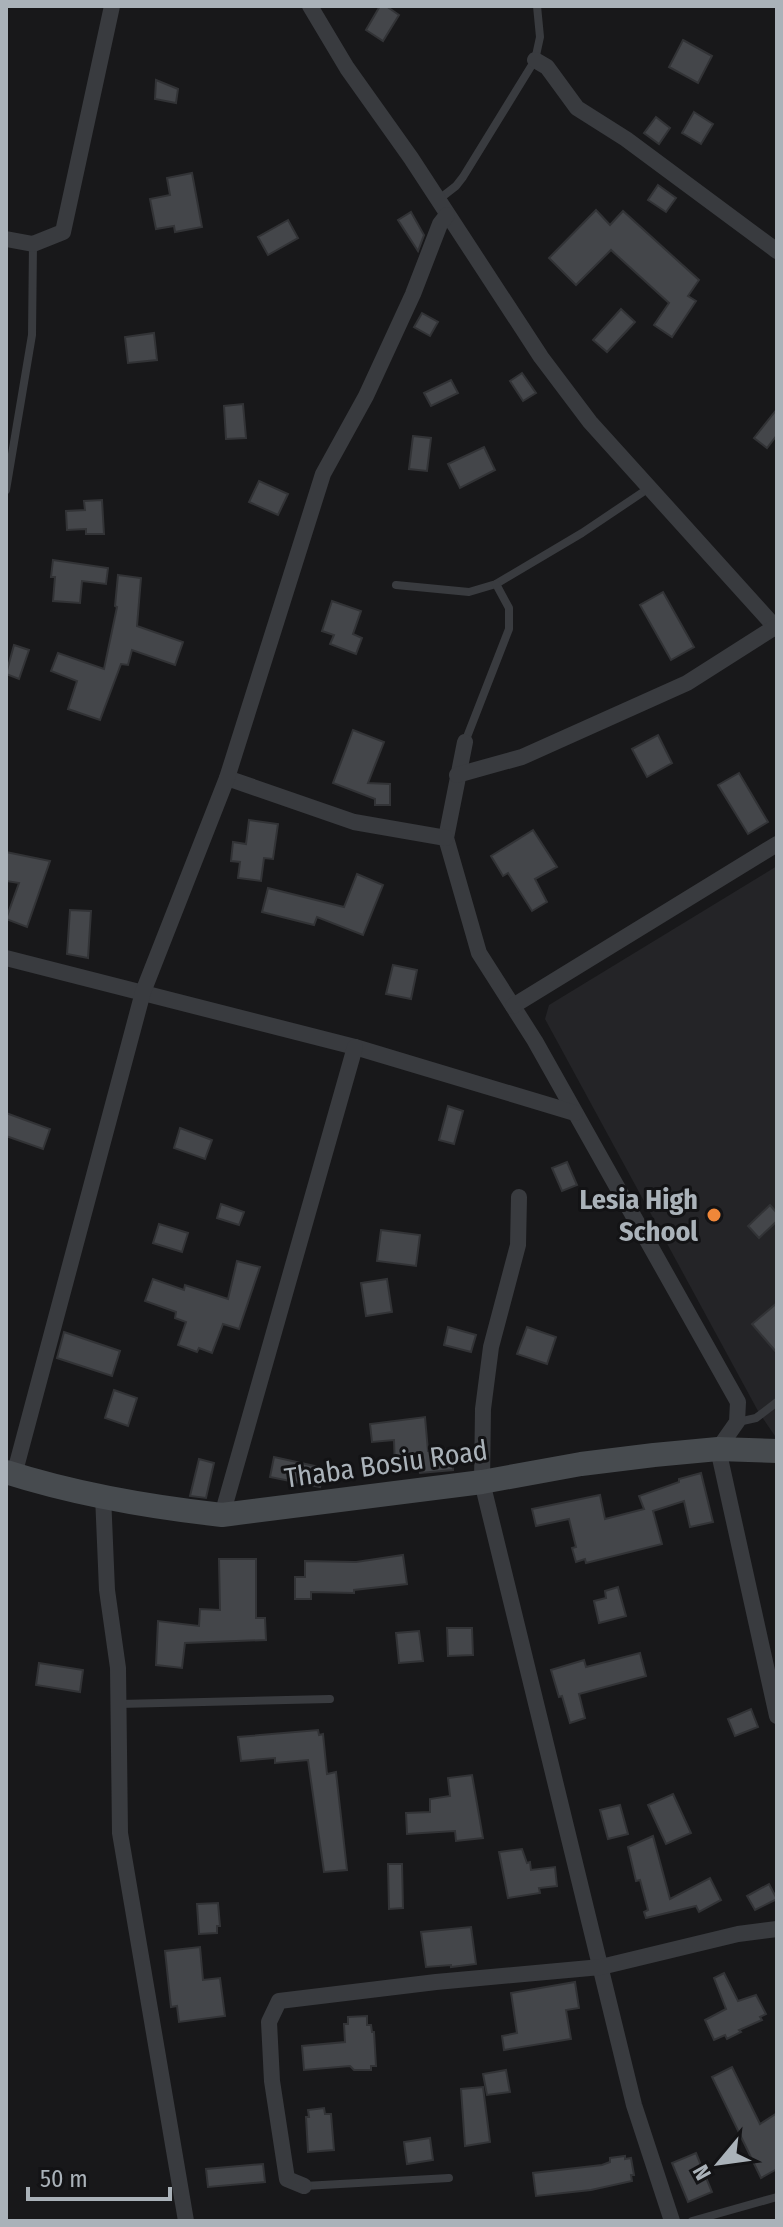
<svg xmlns="http://www.w3.org/2000/svg" width="783" height="2227" font-family="'Fira Sans Condensed',sans-serif">
<style>
.built{fill:#242427}
.building{fill:#44464a;stroke:#323336;stroke-width:2}
.lines{fill:none;stroke-linecap:round;stroke-linejoin:round}
.lane{stroke:#393b3f;stroke-width:8}
.street{stroke:#393b3f;stroke-width:16}
.secondary{stroke:#474b4f;stroke-width:24}
.poi-dot{fill:#f08739;stroke:#131315;stroke-width:3}
.labels{text-anchor:middle;dominant-baseline:central;stroke-width:6;stroke-linejoin:round;paint-order:stroke}
.poi-label{font-size:28px;font-weight:bold;fill:#aab2b9;stroke:#131315;text-anchor:end}
.street-label{font-size:28px;fill:#aab2b9;stroke:#131315}
</style>
<rect width="100%" height="100%" fill="#18181a"/>
<!-- built -->
<polygon class="built" points="777,866 777,1439 758,1411 545,1019 549,1005"/>
<!-- building -->
<g class="building">
<polygon points="380,6 386,6 399,15 383,41 366,30"/>
<polygon points="683,40 712,56 698,83 669,67"/>
<polygon points="156,80 178,89 176,103 155,99"/>
<polygon points="694,112 713,124 701,144 682,133"/>
<polygon points="656,117 670,128 659,144 644,133"/>
<polygon points="192,173 202,227 175,232 174,226 156,229 150,199 170,195 167,178"/>
<polygon points="658,185 676,198 666,212 648,200"/>
<polygon points="596,210 610,225 623,211 699,280 688,296 696,301 672,337 654,325 669,303 611,250 576,285 549,258"/>
<polygon points="411,212 424,235 418,251 398,220"/>
<polygon points="288,220 298,238 268,255 258,237"/>
<polygon points="621,309 635,322 607,352 593,340"/>
<polygon points="422,313 438,322 430,336 414,327"/>
<polygon points="154,333 157,360 128,363 125,337"/>
<polygon points="522,373 536,393 523,401 510,381"/>
<polygon points="451,380 458,393 431,406 424,393"/>
<polygon points="243,404 246,438 226,439 224,406"/>
<polygon points="777,409 777,435 767,448 754,438"/>
<polygon points="413,436 431,438 427,471 409,469"/>
<polygon points="484,447 495,470 460,488 448,464"/>
<polygon points="259,481 288,494 278,515 249,502"/>
<polygon points="102,500 104,534 86,534 86,529 67,530 66,511 85,510 84,501"/>
<polygon points="53,560 108,568 106,584 82,581 80,603 53,601 55,577 51,577"/>
<polygon points="118,575 141,578 137,626 183,642 175,665 132,650 128,665 121,664 100,720 68,709 77,681 51,671 58,653 104,669 117,607 115,606"/>
<polygon points="663,592 694,647 671,660 640,605"/>
<polygon points="332,601 361,611 353,634 362,638 356,654 330,644 334,635 322,631"/>
<polygon points="14,645 29,650 19,679 6,674"/>
<polygon points="353,730 384,742 368,783 390,784 390,805 375,805 375,799 333,783"/>
<polygon points="658,735 672,763 647,777 632,749"/>
<polygon points="739,773 768,822 748,834 718,785"/>
<polygon points="249,820 278,824 273,859 264,858 261,881 238,878 240,862 231,861 233,842 246,844"/>
<polygon points="533,830 557,867 535,879 547,902 532,911 508,873 503,876 491,856"/>
<polygon points="6,852 50,861 27,927 6,919 19,883 6,881"/>
<polygon points="357,874 383,885 363,935 317,917 314,925 262,912 268,888 344,907"/>
<polygon points="70,910 91,911 88,958 67,954"/>
<polygon points="393,965 417,970 411,999 386,994"/>
<polygon points="448,1106 463,1111 454,1144 439,1140"/>
<polygon points="6,1113 50,1129 43,1149 6,1136"/>
<polygon points="180,1128 212,1140 205,1159 174,1148"/>
<polygon points="567,1162 577,1185 562,1191 552,1168"/>
<polygon points="221,1204 244,1212 239,1225 217,1218"/>
<polygon points="770,1205 777,1213 777,1221 759,1238 748,1226"/>
<polygon points="159,1224 188,1233 182,1252 153,1243"/>
<polygon points="381,1230 420,1235 416,1266 377,1261"/>
<polygon points="237,1261 260,1267 239,1329 223,1324 212,1353 199,1348 197,1352 178,1345 186,1322 175,1318 176,1312 145,1301 153,1279 184,1290 185,1285 228,1299"/>
<polygon points="387,1279 392,1312 366,1316 361,1283"/>
<polygon points="777,1303 777,1353 752,1324"/>
<polygon points="448,1327 476,1335 471,1352 444,1345"/>
<polygon points="527,1327 556,1337 547,1364 517,1354"/>
<polygon points="64,1332 120,1351 112,1376 57,1358"/>
<polygon points="114,1390 137,1398 128,1426 105,1418"/>
<polygon points="425,1417 428,1451 452,1449 453,1470 420,1473 419,1469 395,1469 394,1440 372,1442 370,1424"/>
<polygon points="274,1457 324,1468 320,1487 270,1477"/>
<polygon points="199,1459 214,1463 206,1498 190,1496"/>
<polygon points="701,1473 713,1522 690,1527 684,1501 653,1511 662,1544 586,1563 585,1559 576,1562 572,1548 576,1547 569,1519 536,1526 532,1509 600,1495 605,1519 644,1509 639,1496 679,1482 679,1479"/>
<polygon points="403,1555 407,1584 354,1590 354,1593 311,1592 311,1599 295,1599 295,1577 305,1577 305,1561 356,1562"/>
<polygon points="219,1559 256,1559 256,1618 265,1618 266,1640 185,1643 182,1668 156,1665 158,1621 199,1626 200,1609 220,1610"/>
<polygon points="618,1587 626,1616 599,1623 594,1601 606,1598 605,1591"/>
<polygon points="447,1628 472,1628 473,1655 448,1656"/>
<polygon points="419,1631 423,1661 399,1663 396,1633"/>
<polygon points="640,1653 646,1676 579,1694 585,1718 570,1723 562,1696 559,1697 551,1670 584,1660 586,1667"/>
<polygon points="39,1663 83,1670 80,1692 36,1685"/>
<polygon points="751,1709 758,1727 735,1736 728,1719"/>
<polygon points="318,1730 319,1735 323,1734 327,1774 336,1772 347,1870 324,1872 308,1760 275,1763 275,1758 241,1761 238,1737"/>
<polygon points="472,1775 483,1838 456,1841 455,1831 407,1834 406,1813 430,1812 430,1799 450,1796 448,1778"/>
<polygon points="673,1794 691,1833 666,1844 648,1805"/>
<polygon points="620,1805 628,1834 608,1839 600,1810"/>
<polygon points="653,1836 670,1899 710,1878 721,1900 699,1912 696,1906 646,1918 644,1912 648,1910 640,1880 636,1881 628,1847"/>
<polygon points="522,1849 527,1863 530,1862 531,1870 555,1867 557,1886 539,1888 540,1893 508,1898 499,1852"/>
<polygon points="388,1864 402,1864 403,1908 389,1909"/>
<polygon points="769,1884 777,1899 755,1910 747,1896"/>
<polygon points="218,1903 220,1926 217,1926 217,1933 199,1934 197,1904"/>
<polygon points="471,1927 476,1964 451,1967 451,1965 426,1967 421,1932"/>
<polygon points="200,1947 203,1980 220,1978 225,2016 179,2022 177,2006 171,2007 165,1951"/>
<polygon points="724,1973 738,2001 756,1995 766,2014 760,2017 762,2020 739,2030 741,2032 727,2039 725,2035 714,2040 705,2020 726,2009 714,1978"/>
<polygon points="575,1982 579,2008 566,2010 571,2039 504,2050 502,2036 517,2033 511,1993"/>
<polygon points="367,2016 367,2025 371,2025 372,2032 374,2032 376,2066 371,2066 371,2070 354,2070 350,2066 304,2070 302,2046 345,2042 344,2024 348,2024 348,2017"/>
<polygon points="732,2067 760,2124 777,2113 777,2169 761,2178 712,2077"/>
<polygon points="506,2070 510,2092 487,2095 483,2074"/>
<polygon points="483,2087 490,2142 465,2146 461,2089"/>
<polygon points="324,2108 325,2114 331,2114 334,2150 308,2152 306,2117 309,2117 308,2110"/>
<polygon points="430,2138 433,2160 407,2164 404,2142"/>
<polygon points="696,2153 712,2192 688,2202 672,2163"/>
<polygon points="625,2156 625,2159 631,2158 634,2175 631,2175 632,2181 591,2190 536,2196 533,2173 602,2165 610,2162 610,2158"/>
<polygon points="263,2164 265,2182 208,2187 206,2169"/>
</g>
<g class="lines">
<!-- lane -->
<g class="lane">
<polyline points="438,200 456,186 463,177 535,60 540,37 537,6"/>
<polyline points="6,490 32,335 33,244"/>
<polyline points="396,585 469,592 496,584 582,533 649,488"/>
<polyline points="465,742 509,629 509,608 496,584"/>
<polyline points="738,1422 756,1418 777,1402"/>
<polyline points="119,1704 330,1699"/>
<polyline points="304,2186 449,2178"/>
<polyline points="692,2221 777,2197"/>
</g>
<!-- street -->
<g class="street">
<polyline points="310,6 347,68 411,158 541,357 590,422 777,629"/>
<polyline points="535,60 547,67 577,108 626,139 777,251"/>
<polyline points="6,239 33,244 63,232 112,6"/>
<polyline points="465,742 446,838 479,953 535,1041 738,1402 737,1422 718,1449 777,1716"/>
<polyline points="457,775 522,757 687,683 775,627"/>
<polyline points="227,778 354,822 446,838"/>
<polyline points="6,958 355,1047 575,1113"/>
<polyline points="513,1006 777,844"/>
<polyline points="519,1197 518,1245 491,1347 483,1409 482,1482 634,2105 672,2221"/>
<polyline points="14,1475 143,992 227,778 323,474 366,396 413,294 440,224 447,215"/>
<polyline points="103,1495 107,1590 118,1668 120,1833 186,2221"/>
<polyline points="222,1515 355,1047"/>
<polyline points="304,2186 287,2179 272,2081 269,2022 279,2001 436,1982 601,1967 738,1934 777,1929"/>
</g>
<!-- secondary -->
<path class="secondary" d="M 6,1472 C 75,1494 150,1507 222,1515 L 482,1482 L 581,1464 L 654,1455 L 718,1449 L 777,1451"/>
</g>
<!-- markers -->
<circle class="poi-dot" cx="714" cy="1215" r="8"/>
<g class="labels">
<!-- poi labels -->
<g class="poi-label">
<text x="698" y="1199">Lesia High<tspan x="698" dy="32">School</tspan></text>
</g>
<!-- street labels -->
<g class="street-label">
<text transform="translate(386 1464) rotate(-8)">Thaba Bosiu Road</text>
</g>
</g>
<!-- border -->
<rect width="783" height="2227" fill="none" stroke="#aab2b9" stroke-width="16"/>
<!-- north arrow -->
<g transform="translate(719 2163) rotate(241)" stroke="#131315" stroke-width="6" paint-order="stroke">
<path d="M0-6L14 30L0 20L-14 30Z" fill="#aab2b9"/>
<text y="-12" font-size="22" font-weight="bold" text-anchor="middle" fill="#aab2b9">N</text>
</g>
<!-- scale -->
<path d="M28 2187v12h142v-12" fill="none" stroke="#aab2b9" stroke-width="4"/>
<text x="40" y="2187" font-size="24" fill="#aab2b9" stroke="#131315" stroke-width="6" paint-order="stroke">50 m</text>
</svg>
